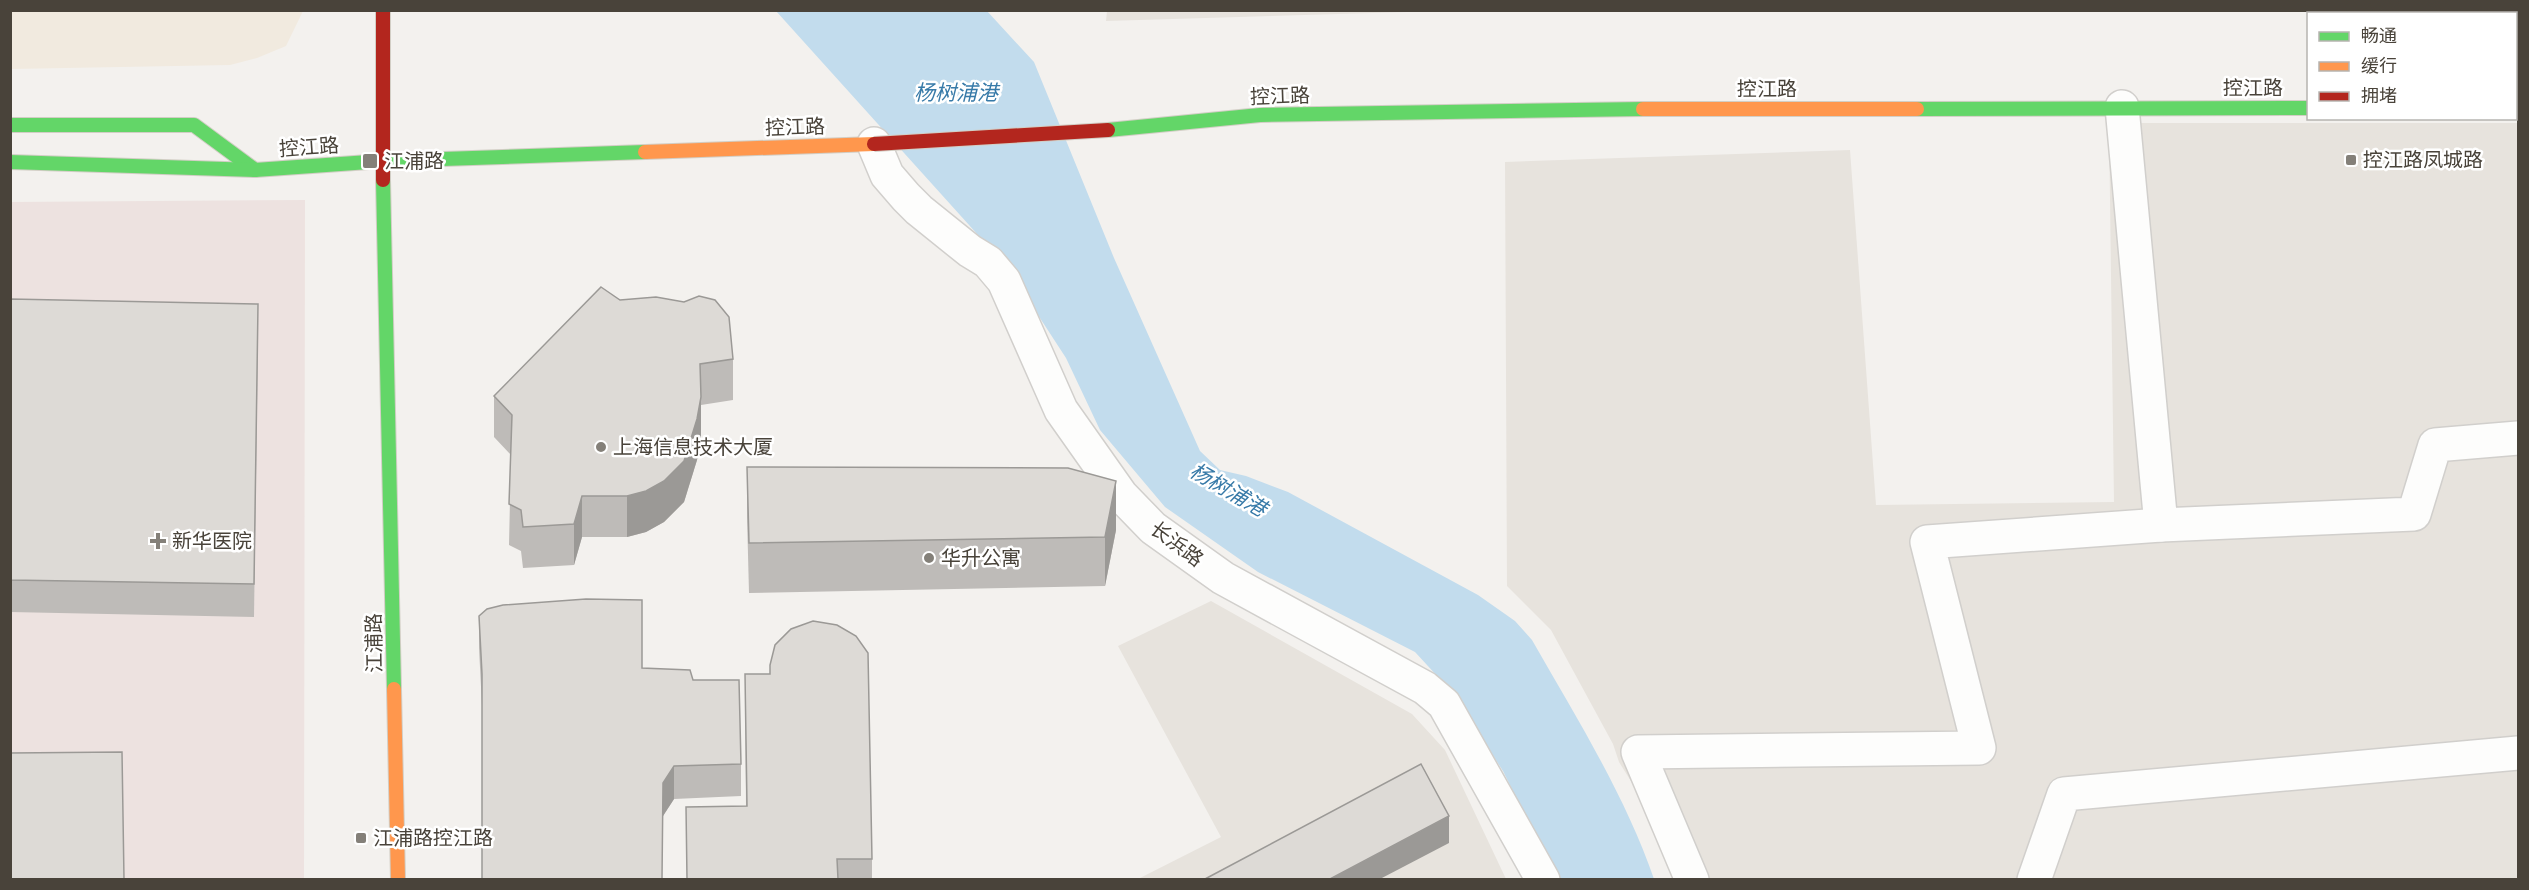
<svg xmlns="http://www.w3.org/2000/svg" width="2529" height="890" font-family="Roboto,'Noto Sans SC',sans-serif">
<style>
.residential{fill:#e7e3dd}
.commercial{fill:#f1eadf}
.medical{fill:#ede2e0}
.water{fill:#c2dced}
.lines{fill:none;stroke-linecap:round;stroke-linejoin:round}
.street-casing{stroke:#d1cfcc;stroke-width:36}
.fast-casing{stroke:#d2cec5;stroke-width:16}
.slow-casing{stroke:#d2cec5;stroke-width:16}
.jam-casing{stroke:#d2cec5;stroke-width:16}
.street{stroke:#fdfdfc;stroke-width:33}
.fast{stroke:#63d668;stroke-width:14}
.slow{stroke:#ff974d;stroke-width:14}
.jam{stroke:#b3261e;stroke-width:14}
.jam-bridge-casing{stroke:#d2cec5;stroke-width:16;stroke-linecap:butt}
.jam-bridge{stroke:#b3261e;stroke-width:14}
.wall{fill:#bebbb8}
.shaded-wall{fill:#9b9996}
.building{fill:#dddad6;stroke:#9b9996;stroke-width:1.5}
.poi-dot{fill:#848079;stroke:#fff;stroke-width:2}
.labels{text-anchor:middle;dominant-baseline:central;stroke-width:5;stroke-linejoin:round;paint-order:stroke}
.street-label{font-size:20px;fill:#49433a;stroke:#fff}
.poi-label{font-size:20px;fill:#49433a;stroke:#fff;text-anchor:start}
.water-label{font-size:21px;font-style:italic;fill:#377aa8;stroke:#fff}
</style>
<rect width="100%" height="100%" fill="#f3f1ee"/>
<!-- residential -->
<g class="residential">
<polygon points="1107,11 1107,10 1441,11 1106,21"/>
<polygon points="2109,123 2518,123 2518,879 1684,879 1649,810 1619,762 1613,744 1551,630 1507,586 1505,162 1850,150 1876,505 2114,502"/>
<polygon points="1211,601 1412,714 1445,750 1506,879 1138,879 1221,837 1118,646"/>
</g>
<!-- commercial -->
<polygon class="commercial" points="10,11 303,10 303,11 286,46 257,58 230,65 11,69"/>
<!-- medical -->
<polygon class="medical" points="305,200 304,879 11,879 10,202"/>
<!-- water -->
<path class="water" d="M 776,11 L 987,11 L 1034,62 L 1114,258 L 1200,451 L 1220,470 L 1246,476 L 1288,492 L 1478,595 L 1515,621 L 1532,640 C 1576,717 1625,795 1654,879 L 1556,879 L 1503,771 L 1451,691 L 1415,652 L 1258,572 L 1165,507 L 1100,430 L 1066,358 L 1006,266 Z"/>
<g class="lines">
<defs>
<g id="street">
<polyline points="2122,107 2161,525 2414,514 2435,445 2518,438"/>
<polyline points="874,144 887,175 906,197 919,210 970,251 988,262 1004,281 1061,410 1121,495 1153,528 1223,578 1425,688 1444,704 1543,880"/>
<polyline points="1692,880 1638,752 1979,748 1927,542 2161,525"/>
<polyline points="2034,880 2064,794 2518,753"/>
</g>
<g id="fast">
<polyline points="1917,109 2308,108"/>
<polyline points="10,125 194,125 255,170"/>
<polyline points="1108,130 1260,115 1643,109"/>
<polyline points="10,162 255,170 383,161 645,152"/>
<polyline points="383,180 394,689"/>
</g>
<g id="slow">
<polyline points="1643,109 1917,109"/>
<polyline points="645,152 874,144"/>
<polyline points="394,689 398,880"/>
</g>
<g id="jam">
<polyline points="383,10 383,180"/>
<polyline points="2516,100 2518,100"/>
</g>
</defs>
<!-- street casing -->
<use href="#street" class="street-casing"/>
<!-- fast casing -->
<use href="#fast" class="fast-casing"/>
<!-- slow casing -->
<use href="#slow" class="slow-casing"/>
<!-- jam casing -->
<use href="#jam" class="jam-casing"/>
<!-- street -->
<use href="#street" class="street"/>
<!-- fast -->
<use href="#fast" class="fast"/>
<!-- slow -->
<use href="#slow" class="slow"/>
<!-- jam -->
<use href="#jam" class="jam"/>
<defs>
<polyline id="jam-bridge" points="874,144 1108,130"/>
</defs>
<!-- jam-bridge casing -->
<use href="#jam-bridge" class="jam-bridge-casing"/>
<!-- jam-bridge -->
<use href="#jam-bridge" class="jam-bridge"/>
</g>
<!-- wall -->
<g class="wall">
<polygon points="10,299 258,336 254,617 10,612"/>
<polygon points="620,300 733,359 733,400 701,405 701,438 697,460 684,502 664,522 646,532 627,537 582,537 574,565 523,568 521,551 509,545 511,455 494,437 494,396"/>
<polygon points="747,467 1116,530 1105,586 749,593 747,516"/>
<polygon points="479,616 642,668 693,680 741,764 741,796 674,799 663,816 482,706 479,648"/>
<polygon points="745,674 872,859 872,879 687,879 686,807 746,806"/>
</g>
<!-- shaded-wall -->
<g class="shaded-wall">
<polygon points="701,397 701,438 697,460 684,502 664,522 646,532 627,537 627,496"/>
<polygon points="1116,481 1116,530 1105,586 1105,537"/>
<polygon points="582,496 582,537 574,565 574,524"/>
<polygon points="674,766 674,799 663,816 663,783"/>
<polygon points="1449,816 1449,843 1380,879 1330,879"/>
</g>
<!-- building -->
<g class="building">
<polygon points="601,287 620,300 656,297 684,302 699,296 715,300 729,317 733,359 700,364 701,397 697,419 684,461 664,481 646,491 627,496 582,496 574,524 523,527 521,510 509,504 512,415 494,396"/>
<polygon points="10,299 258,304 254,584 10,580"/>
<polygon points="747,467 1068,468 1116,481 1105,537 749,543"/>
<polygon points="586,599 642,600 642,668 690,670 693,680 739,680 741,764 674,766 663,783 662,879 482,879 482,674 479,616 487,609 503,605"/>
<polygon points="813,621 837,625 856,636 868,653 872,859 837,859 838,879 687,879 686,807 747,806 745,674 770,674 770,665 775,645 791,629"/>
<polygon points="122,752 124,879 10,879 10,753"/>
<polygon points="1421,764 1449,816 1330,879 1205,879"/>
</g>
<!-- markers -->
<g class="poi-dot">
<rect x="2345" y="154" width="12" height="12" rx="3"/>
<rect x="362" y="153" width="16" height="16" rx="3"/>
<circle cx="601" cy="447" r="6"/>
<path d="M155 532h6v6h6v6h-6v6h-6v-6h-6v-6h6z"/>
<circle cx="929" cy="558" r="6"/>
<rect x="355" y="832" width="12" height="12" rx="3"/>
</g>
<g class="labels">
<!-- street labels -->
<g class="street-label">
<text x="2253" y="88">控江路</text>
<text x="1767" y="89">控江路</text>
<text transform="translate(1280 96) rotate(-2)">控江路</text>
<text transform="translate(795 127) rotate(-2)">控江路</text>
<text transform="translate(309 147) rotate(-4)">控江路</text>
<text transform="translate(1177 544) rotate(37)">长浜路</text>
<text transform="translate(374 643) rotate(-91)">江浦路</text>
</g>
<!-- poi labels -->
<g class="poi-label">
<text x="2363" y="160">控江路凤城路</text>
<text x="384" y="161">江浦路</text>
<text x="613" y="447">上海信息技术大厦</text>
<text x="172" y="541">新华医院</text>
<text x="941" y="558">华升公寓</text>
<text x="373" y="838">江浦路控江路</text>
</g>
<!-- water labels -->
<g class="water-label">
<text x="956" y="93">杨树浦港</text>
<text transform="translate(1228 490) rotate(30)">杨树浦港</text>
</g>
</g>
<!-- border -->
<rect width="2529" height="890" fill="none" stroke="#49433a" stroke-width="24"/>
<!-- legend -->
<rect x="2307" y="12" width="210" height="108" fill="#ffffff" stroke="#b6b4b0" stroke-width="1.5"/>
<rect x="2319" y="32" width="30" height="9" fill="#63d668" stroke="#b6b4b0" stroke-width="1.5"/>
<text x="2361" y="42" font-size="18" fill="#49433a">畅通</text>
<rect x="2319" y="62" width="30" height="9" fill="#ff974d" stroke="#b6b4b0" stroke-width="1.5"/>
<text x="2361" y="72" font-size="18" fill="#49433a">缓行</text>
<rect x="2319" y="92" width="30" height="9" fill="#b3261e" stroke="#b6b4b0" stroke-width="1.5"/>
<text x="2361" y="102" font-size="18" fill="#49433a">拥堵</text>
</svg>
